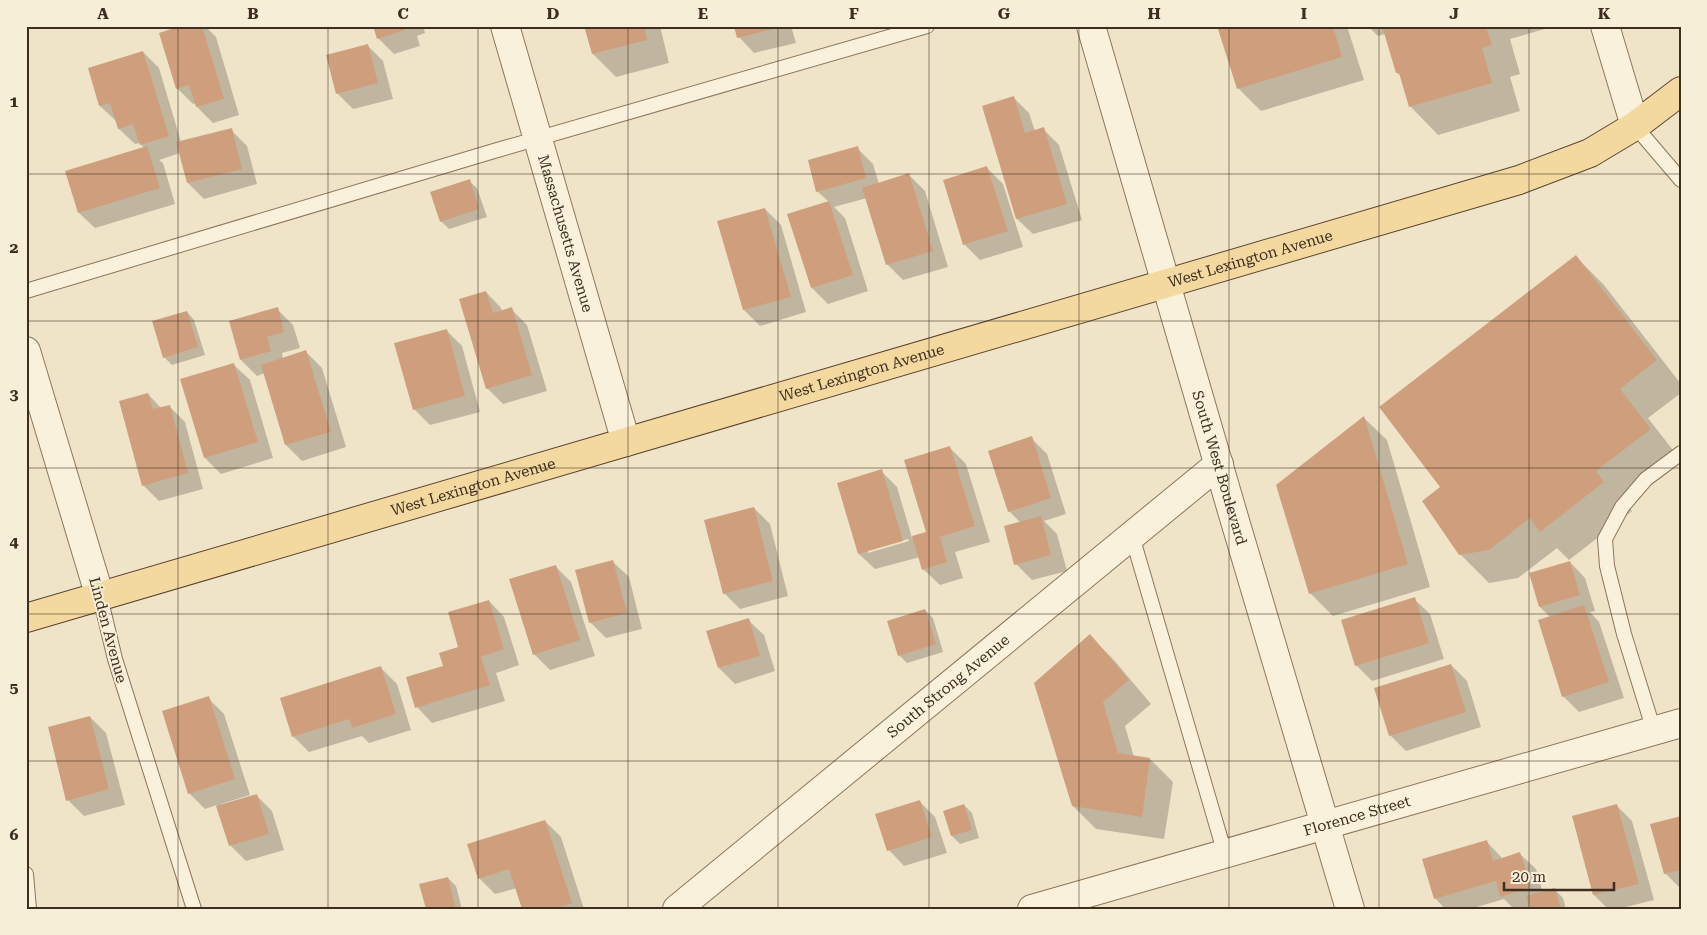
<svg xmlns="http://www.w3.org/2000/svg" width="1707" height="935" font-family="'Roboto Serif',serif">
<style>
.shadow{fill:#0003;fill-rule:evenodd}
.building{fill:#cf9f7d}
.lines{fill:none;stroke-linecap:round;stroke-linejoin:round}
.service-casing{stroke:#8d765c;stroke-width:16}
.minor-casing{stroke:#8d765c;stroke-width:30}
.tertiary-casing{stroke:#8d765c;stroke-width:30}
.primary-casing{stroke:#5b4430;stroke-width:30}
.service{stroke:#faf1dc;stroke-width:14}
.minor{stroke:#faf1dc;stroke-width:28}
.tertiary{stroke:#faf1dc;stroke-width:28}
.primary{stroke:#f3d9a0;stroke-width:28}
.grid{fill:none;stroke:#3d2e20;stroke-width:1;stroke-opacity:0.55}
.labels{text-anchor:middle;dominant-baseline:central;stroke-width:4;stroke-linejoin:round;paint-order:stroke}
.street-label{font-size:15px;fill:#3d2e20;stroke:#f7eed8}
.neatline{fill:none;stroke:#3d2e20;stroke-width:2}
.grid-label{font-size:16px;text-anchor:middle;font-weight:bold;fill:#3d2e20}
</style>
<rect width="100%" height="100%" fill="#f0e4c8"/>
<!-- shadow -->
<g class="shadow">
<polygon points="185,26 205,26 216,37 239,115 213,123 197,107 196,103 193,104 177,88"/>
<polygon points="375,26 423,26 425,33 417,36 420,46 394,54 378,38"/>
<polygon points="585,26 660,26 669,63 616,77 593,54"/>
<polygon points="736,26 791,26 796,43 754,53 739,37"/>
<polygon points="1219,26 1347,26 1364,80 1261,111 1238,88"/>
<polygon points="1368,26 1555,26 1510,39 1520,74 1510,77 1520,111 1438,135 1410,106 1402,77 1397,73 1385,34 1378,36"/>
<polygon points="367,45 383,61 393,99 353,109 337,93"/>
<polygon points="143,52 159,68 181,142 231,130 247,146 257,184 204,199 188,183 180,153 159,160 163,163 175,204 95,228 79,213 144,148 140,143 135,144 119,129 117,122 100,106 89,69"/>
<polygon points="1013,97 1029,113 1035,131 1043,129 1059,145 1082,220 1033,234 1017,219"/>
<polygon points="857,148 873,164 879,184 909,175 925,191 948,267 903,280 887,264 867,198 834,207 845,218 868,291 828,304 812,288 829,202 817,191"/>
<polygon points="987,168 1003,184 1023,247 980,260 964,244"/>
<polygon points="469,181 477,188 487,217 449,229 441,221"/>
<polygon points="765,209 781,225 806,312 760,326 744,310"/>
<polygon points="1576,257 1604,285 1681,384 1681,393 1648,418 1679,458 1624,500 1632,511 1569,560 1557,548 1518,578 1489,583 1460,554 1442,487"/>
<polygon points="486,292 501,308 502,311 511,309 527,325 547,391 503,404 487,388"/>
<polygon points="277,309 293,325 300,348 282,353 283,359 306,352 322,368 346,447 302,461 286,445 265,373 257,376 241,360"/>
<polygon points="187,312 194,320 205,355 172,365 164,357"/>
<polygon points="446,330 462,346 480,412 430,425 414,409"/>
<polygon points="234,365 250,380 273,458 221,474 205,458 182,380"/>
<polygon points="148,394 161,408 169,406 185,422 203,489 159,501 143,485"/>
<polygon points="1364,418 1387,440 1430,587 1333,616 1310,593"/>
<polygon points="1031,438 1047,454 1066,514 1044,521 1057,534 1067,571 1032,580 1016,564 1021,523 1009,511"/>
<path d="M 950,448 L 966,464 L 990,542 L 955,552 L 963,578 L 940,585 L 924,570 L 920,557 L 875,569 L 859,554 L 881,471 L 897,487 L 912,538 L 928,532 ZM 908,539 L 909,541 L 868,553 L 868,550 Z"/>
<polygon points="754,508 770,524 788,596 740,609 724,593"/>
<polygon points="613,562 629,577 642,629 606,638 590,622"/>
<polygon points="1570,562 1585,578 1595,611 1590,612 1599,622 1624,698 1579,712 1563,696 1550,617 1540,607"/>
<polygon points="555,566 571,582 595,656 550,670 534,654"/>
<polygon points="1414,599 1430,614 1444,659 1372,681 1356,665"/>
<polygon points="489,601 504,617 519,665 496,673 505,701 432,723 417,707 460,647"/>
<polygon points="925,610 933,618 943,652 907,663 899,655"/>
<polygon points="748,620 764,635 775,671 735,684 719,668"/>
<polygon points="1090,636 1113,659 1151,704 1125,726 1134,757 1150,759 1173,782 1164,839 1096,829 1073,806"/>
<polygon points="1451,665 1467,681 1481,727 1406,751 1390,735"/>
<polygon points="381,668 397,684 411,730 369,743 362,736 309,752 293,736"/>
<polygon points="208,698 224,714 250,795 221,804 222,806 257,796 272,811 284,850 246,861 230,845 217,805 205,809 189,793"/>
<polygon points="90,717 106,733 125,805 84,816 68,800"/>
<polygon points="919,801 935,817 947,853 904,866 889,850"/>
<polygon points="964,805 972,813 979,838 960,844 952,836 944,812"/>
<polygon points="1616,805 1632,821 1654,900 1618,909 1608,909 1594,895 1573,817"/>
<polygon points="1681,817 1681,889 1665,873"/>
<polygon points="545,821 561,837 584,909 523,909 517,888 495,894 479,878"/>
<polygon points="1486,841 1503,859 1520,854 1536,869 1543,893 1555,890 1563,898 1566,909 1514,909 1504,899 1470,909 1445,909 1435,898"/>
<polygon points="448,878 456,886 462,909 427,909"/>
</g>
<!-- building -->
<g class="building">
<polygon points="180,26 202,26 224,99 196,107 189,85 176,89 159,33"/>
<polygon points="373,26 404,26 405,30 377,39"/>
<polygon points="584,26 644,26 647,40 592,54"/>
<polygon points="734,26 781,26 781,27 737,38"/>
<polygon points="1217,26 1333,26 1342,57 1237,89"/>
<polygon points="1382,26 1486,26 1492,45 1482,48 1492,83 1409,107 1399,73 1396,73"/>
<polygon points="368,44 378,83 336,94 326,55"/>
<polygon points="143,51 169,136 140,145 133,124 118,129 110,103 99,106 88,68"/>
<polygon points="1014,96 1025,133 1044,127 1067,204 1016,219 982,106"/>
<polygon points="232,128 242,169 187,183 176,142"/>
<polygon points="147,146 160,188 78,213 65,171"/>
<polygon points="858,146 866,178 816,192 808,160"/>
<polygon points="987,166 1008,231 963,245 943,180"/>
<polygon points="909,173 933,251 886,265 862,188"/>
<polygon points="470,179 479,209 440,222 430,192"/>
<polygon points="829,201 853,275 811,288 787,214"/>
<polygon points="765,208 791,297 743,310 717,221"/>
<polygon points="1576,255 1657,360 1620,389 1651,429 1596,471 1604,482 1540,532 1530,518 1489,550 1459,555 1422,501 1440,487 1379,407"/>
<polygon points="486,291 493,313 512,307 532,375 486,389 459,299"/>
<polygon points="278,307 284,332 267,337 271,351 240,360 229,321"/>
<polygon points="187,311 198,347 163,358 152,321"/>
<polygon points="447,329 465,396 413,410 394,343"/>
<polygon points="306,350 331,432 285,445 261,365"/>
<polygon points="234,363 258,442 204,458 180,379"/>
<polygon points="148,393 153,409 170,405 188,473 142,486 119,401"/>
<polygon points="1364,416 1408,564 1309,594 1276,485"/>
<polygon points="1032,436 1051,498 1008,512 988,451"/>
<polygon points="950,446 975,526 940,537 947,562 922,570 912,536 926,532 904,460"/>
<polygon points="882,469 903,541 858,554 837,483"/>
<polygon points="754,507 773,581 723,594 704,520"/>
<polygon points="1041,516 1051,555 1014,565 1004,526"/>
<polygon points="613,560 627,613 589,623 575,570"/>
<polygon points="1570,561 1580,595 1539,607 1529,573"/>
<polygon points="556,565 580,640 533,655 509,579"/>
<polygon points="1415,597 1429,643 1355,666 1341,620"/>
<polygon points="489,600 504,649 481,657 490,685 415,708 406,677 443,666 439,653 458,647 448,612"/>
<polygon points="1584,605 1609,682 1562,697 1538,620"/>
<polygon points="925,609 936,644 898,656 887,621"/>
<polygon points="749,618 760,656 718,668 706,631"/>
<polygon points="1090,634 1129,680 1103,702 1118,753 1150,758 1142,817 1072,806 1034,683"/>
<polygon points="1451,664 1466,712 1389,736 1374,688"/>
<polygon points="381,666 396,714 352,728 349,719 292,737 280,698"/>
<polygon points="209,696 235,779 188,794 162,711"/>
<polygon points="90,716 109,789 66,801 48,727"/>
<polygon points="257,794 269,834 229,846 216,806"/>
<polygon points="920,800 932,837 887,851 875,814"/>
<polygon points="964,804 972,830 951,836 943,811"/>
<polygon points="1617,804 1639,884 1593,895 1572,816"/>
<polygon points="1681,816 1681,870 1664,874 1650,824"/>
<polygon points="545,820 572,903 554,909 522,909 509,869 478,879 467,844"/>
<polygon points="1487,840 1493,861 1520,852 1531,887 1500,897 1496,881 1434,899 1422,859"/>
<polygon points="448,877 456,909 426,909 419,884"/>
<polygon points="1555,888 1561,909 1530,909 1526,896"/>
</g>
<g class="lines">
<defs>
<g id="service">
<polyline points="1635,126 1681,180"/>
<polyline points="26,291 494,151 927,26"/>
<polyline points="1132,536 1225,854"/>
<polyline points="100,597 115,659 194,909"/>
<polyline points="1654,731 1624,634 1607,566 1605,539 1622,507 1646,479 1681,453"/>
<polyline points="26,874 29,909"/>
</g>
<g id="minor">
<path id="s1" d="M 505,26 L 626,442"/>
<polyline points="1605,26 1635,126"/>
<polyline points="26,351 100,597"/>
<path id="s2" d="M 677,909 L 1219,464"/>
<path id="s3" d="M 1032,909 L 1681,723"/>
</g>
<g id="tertiary">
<path id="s4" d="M 1091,26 C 1176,321 1262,615 1350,909"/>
</g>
<g id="primary">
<path id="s5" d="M 26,618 L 1519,180 L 1590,153 L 1635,126 L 1681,91"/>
</g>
</defs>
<!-- service casing -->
<use href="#service" class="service-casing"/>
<!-- minor casing -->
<use href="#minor" class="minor-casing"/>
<!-- tertiary casing -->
<use href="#tertiary" class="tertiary-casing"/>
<!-- primary casing -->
<use href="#primary" class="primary-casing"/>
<!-- service -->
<use href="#service" class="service"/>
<!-- minor -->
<use href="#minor" class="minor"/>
<!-- tertiary -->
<use href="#tertiary" class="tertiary"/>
<!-- primary -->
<use href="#primary" class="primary"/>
</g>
<!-- grid -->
<path class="grid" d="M 178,26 L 178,909M 328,26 L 328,909M 478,26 L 478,909M 628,26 L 628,909M 778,26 L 778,909M 929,26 L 929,909M 1079,26 L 1079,909M 1229,26 L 1229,909M 1379,26 L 1379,909M 1529,26 L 1529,909M 26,174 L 1681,174M 26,321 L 1681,321M 26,468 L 1681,468M 26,614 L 1681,614M 26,761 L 1681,761"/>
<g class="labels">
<!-- street labels -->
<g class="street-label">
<text stroke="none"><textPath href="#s1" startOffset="216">Massachusetts Avenue</textPath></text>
<text stroke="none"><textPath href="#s5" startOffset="1276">West Lexington Avenue</textPath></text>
<text stroke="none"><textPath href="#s5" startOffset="871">West Lexington Avenue</textPath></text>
<text stroke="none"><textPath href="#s4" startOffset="460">South West Boulevard</textPath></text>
<text stroke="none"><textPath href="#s5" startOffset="466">West Lexington Avenue</textPath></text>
<text transform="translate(108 630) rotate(75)">Linden Avenue</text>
<text stroke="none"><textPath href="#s2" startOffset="351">South Strong Avenue</textPath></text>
<text stroke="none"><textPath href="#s3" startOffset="338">Florence Street</textPath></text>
</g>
</g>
<!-- border -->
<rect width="1707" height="935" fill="none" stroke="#f7eed8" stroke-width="55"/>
<!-- scale -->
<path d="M1504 882v8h110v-8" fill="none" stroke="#3d2e20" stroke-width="2.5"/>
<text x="1512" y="882" font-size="15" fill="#3d2e20" stroke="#f7eed8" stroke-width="4" paint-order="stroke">20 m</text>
<rect x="28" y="28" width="1652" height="880" class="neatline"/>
<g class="grid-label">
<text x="103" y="19">A</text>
<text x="253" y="19">B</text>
<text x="403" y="19">C</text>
<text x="553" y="19">D</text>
<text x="703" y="19">E</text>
<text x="854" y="19">F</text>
<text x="1004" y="19">G</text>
<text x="1154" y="19">H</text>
<text x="1304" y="19">I</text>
<text x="1454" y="19">J</text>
<text x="1604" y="19">K</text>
<text x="14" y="107">1</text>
<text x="14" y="253">2</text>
<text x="14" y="400">3</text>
<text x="14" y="547">4</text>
<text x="14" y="693">5</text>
<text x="14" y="840">6</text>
</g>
</svg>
